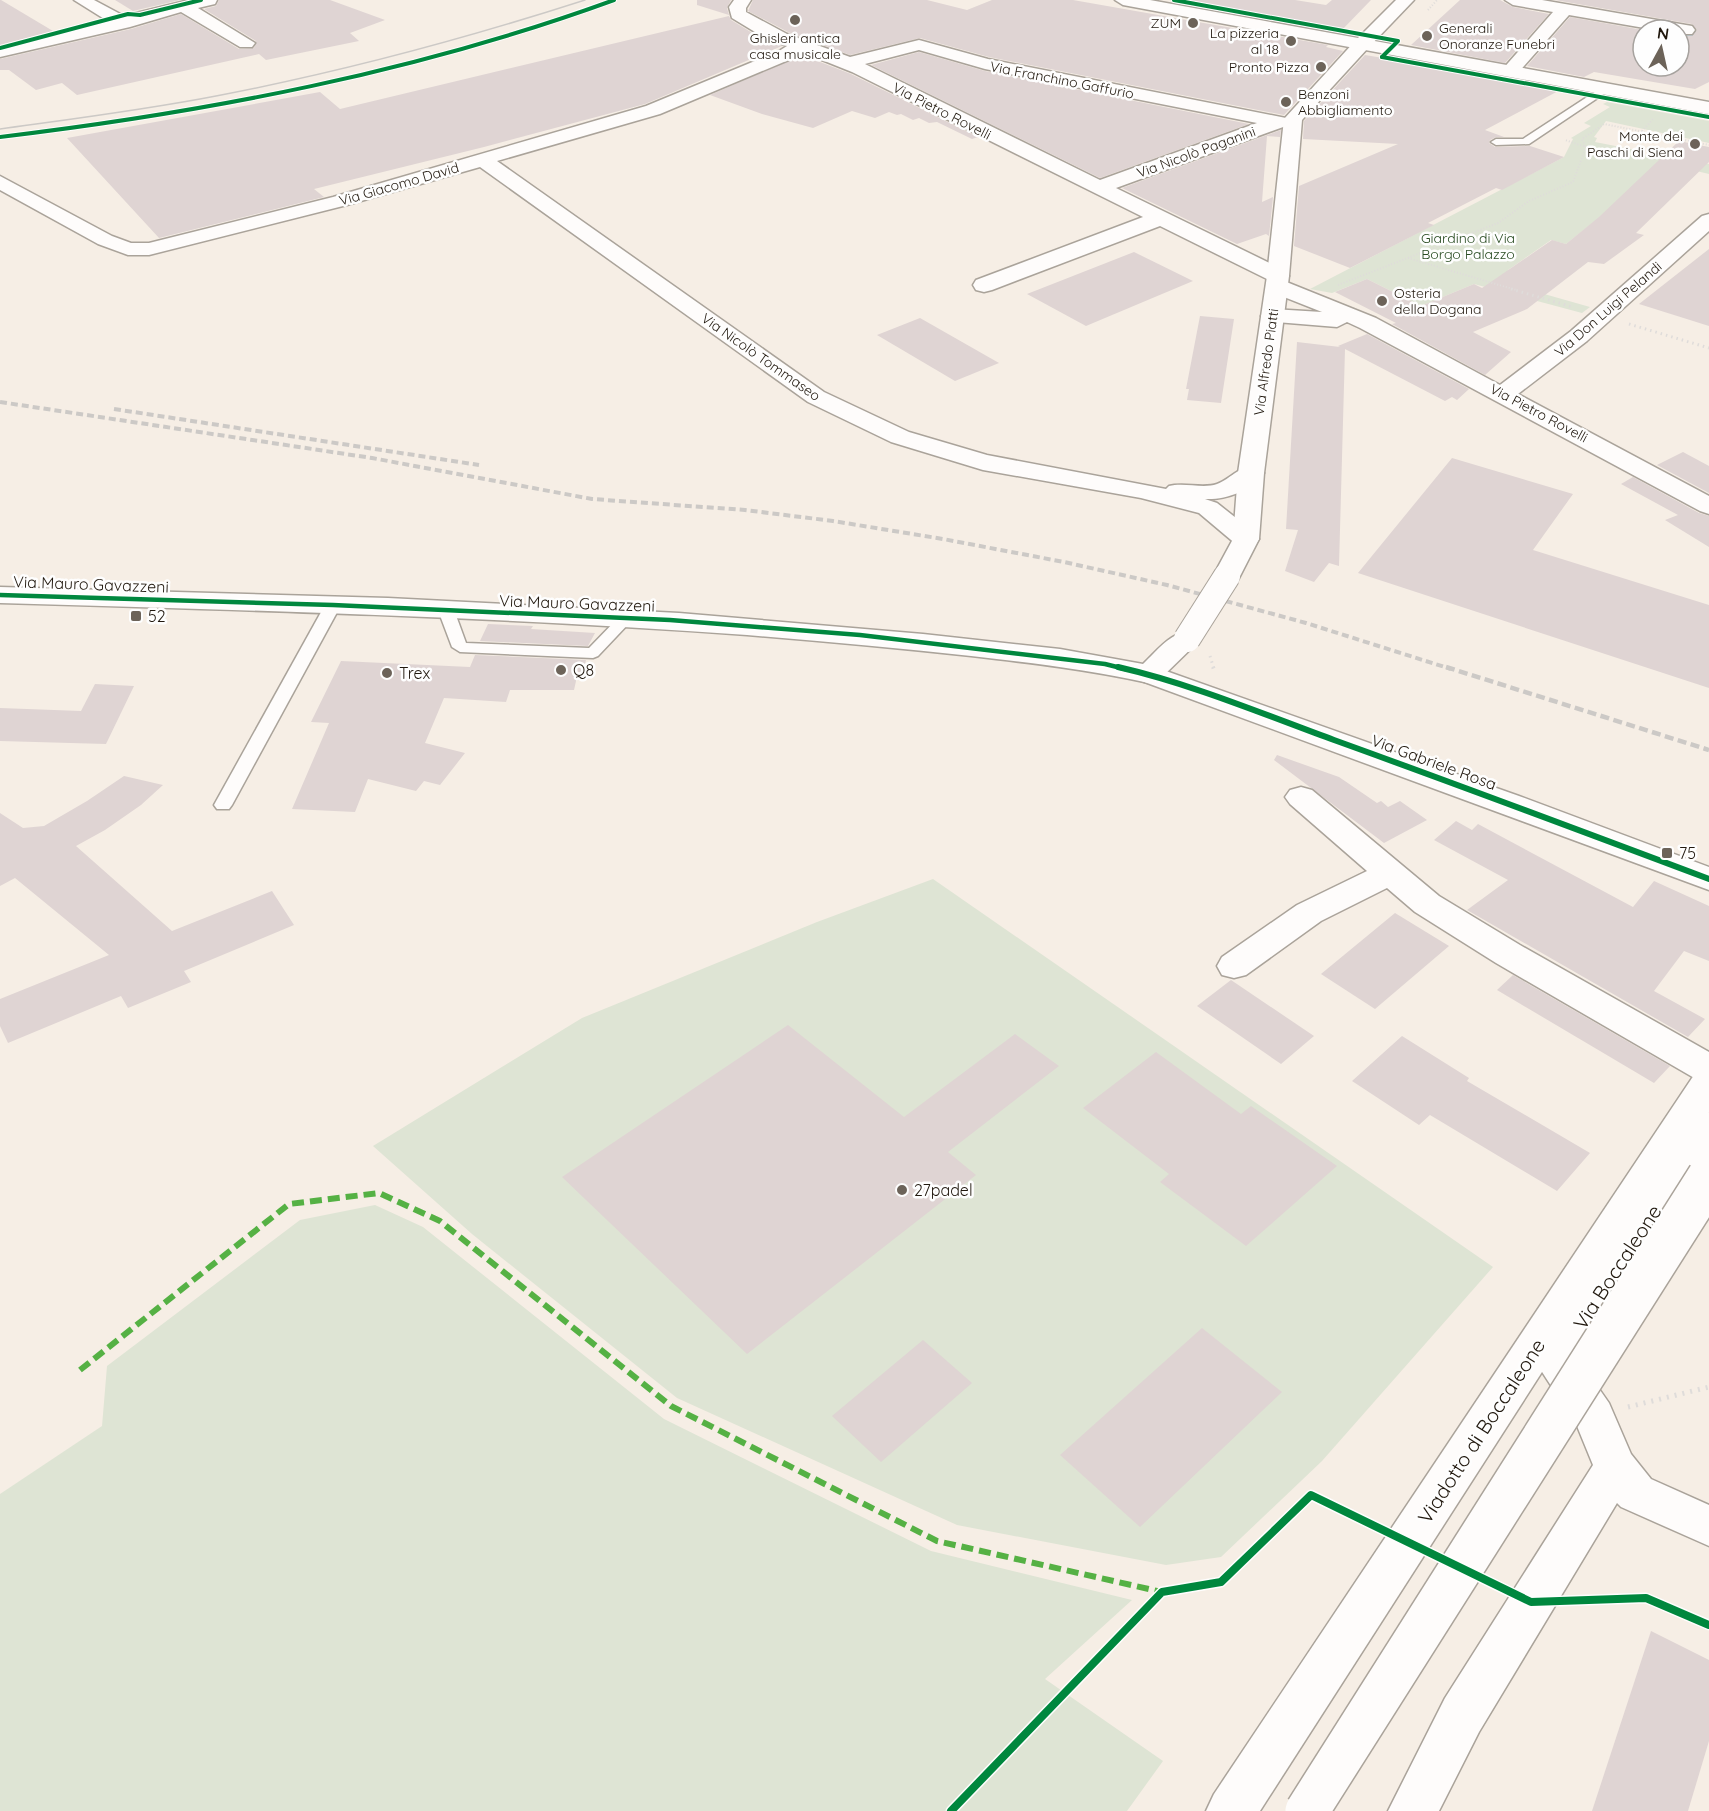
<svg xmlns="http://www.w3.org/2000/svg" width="1709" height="1811" font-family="Quicksand,sans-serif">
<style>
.green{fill:#dee4d4}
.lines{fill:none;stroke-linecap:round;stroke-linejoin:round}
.stream{stroke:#c1d8e4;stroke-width:5}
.building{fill:#dfd4d3}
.service-casing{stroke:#aaa39a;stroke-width:3}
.minor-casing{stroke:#aaa39a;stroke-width:3}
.tertiary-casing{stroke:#aaa39a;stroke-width:3}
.secondary-casing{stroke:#aaa39a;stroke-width:3}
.trunk-casing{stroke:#aaa39a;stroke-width:3}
.path-far3{stroke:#dfdcda;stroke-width:2;stroke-dasharray:1 2;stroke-linecap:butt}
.path-far2{stroke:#dfdcda;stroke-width:3;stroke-dasharray:1.5 4;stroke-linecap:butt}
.path-far1{stroke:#dfdcda;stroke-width:4;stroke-dasharray:1.5 4.5;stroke-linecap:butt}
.path{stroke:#dfdcda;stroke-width:5;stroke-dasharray:2 6;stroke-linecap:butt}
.service{fill:#fefcfb;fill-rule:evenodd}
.minor{fill:#fefcfb;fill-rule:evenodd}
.tertiary{fill:#fefcfb;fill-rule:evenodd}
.secondary{fill:#fefcfb;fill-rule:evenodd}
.trunk{fill:#fefcfb;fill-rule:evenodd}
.tram{stroke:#ccc9c6;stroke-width:1.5}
.rail-far1{stroke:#ccc9c6;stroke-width:4;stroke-dasharray:7 4;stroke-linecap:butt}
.rail{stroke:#ccc9c6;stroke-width:4.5;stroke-dasharray:9 4.5;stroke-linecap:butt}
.tertiary-bridge-casing{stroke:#aaa39a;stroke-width:28;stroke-linecap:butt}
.trunk-bridge-casing{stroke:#aaa39a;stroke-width:46;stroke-linecap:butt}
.tertiary-bridge{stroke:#fefcfb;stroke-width:26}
.trunk-bridge{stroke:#fefcfb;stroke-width:43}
.quiet{stroke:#55b144;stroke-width:6;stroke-dasharray:12 6;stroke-linecap:butt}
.cycleway-far3-casing{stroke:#fefefe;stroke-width:6}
.cycleway-far2-casing{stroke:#fefefe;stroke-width:8}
.cycleway-far1-casing{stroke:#fefefe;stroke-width:10}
.cycleway-casing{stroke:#fefefe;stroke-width:11}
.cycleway-far3{stroke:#00873e;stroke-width:4}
.cycleway-far2{stroke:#00873e;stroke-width:4.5}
.cycleway-far1{stroke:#00873e;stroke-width:6}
.cycleway{stroke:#00873e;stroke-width:8}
.poi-dot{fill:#6c6359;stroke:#fefefe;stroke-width:2}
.labels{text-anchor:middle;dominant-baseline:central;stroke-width:5;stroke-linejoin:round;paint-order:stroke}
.far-poi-label{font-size:14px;fill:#21180e;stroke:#fefefe;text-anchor:end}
.far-street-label{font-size:14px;fill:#21180e;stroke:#fefefe}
.far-park-label{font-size:14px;fill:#284b21;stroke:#fefefe}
.street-label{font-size:16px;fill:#21180e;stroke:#fefefe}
.poi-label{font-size:16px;fill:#21180e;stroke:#fefefe;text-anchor:start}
.near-street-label{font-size:20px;fill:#21180e;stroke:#fefefe}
</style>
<rect width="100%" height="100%" fill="#f6eee5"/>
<!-- green -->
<g class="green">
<polygon points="1607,102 1709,121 1709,143 1606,121 1594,137 1597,138 1595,142 1636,150 1635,153 1692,165 1695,161 1709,164 1709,174 1688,169 1600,217 1566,244 1551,240 1508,270 1506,283 1590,307 1582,313 1474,284 1421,306 1367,279 1332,293 1310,289 1564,157 1573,139 1571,138 1591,126 1584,123 1610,107 1603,104"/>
<polygon points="933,879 1493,1267 1322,1461 1221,1557 1166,1565 957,1525 677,1398 472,1234 373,1146 582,1018 817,922"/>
<polygon points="375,1205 423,1227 664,1419 931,1551 1132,1600 1045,1679 1163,1761 1127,1811 0,1811 0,1494 102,1426 107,1366 300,1220"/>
</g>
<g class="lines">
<!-- stream -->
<polyline class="stream" points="1679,40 1709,29"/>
</g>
<!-- building -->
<g class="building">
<polygon points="0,0 1,0 53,31 0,45"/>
<polygon points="115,0 180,0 133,11"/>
<polygon points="219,0 330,0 385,20 350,33 359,41 266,60 259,54 77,95 62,83 36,90 9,70 0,70 0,59 131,29 181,14 239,49 254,48 256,41 204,9 216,6"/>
<polygon points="697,0 731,0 727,8 729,15 697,5"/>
<polygon points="753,0 927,0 967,10 992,0 1073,0 1328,45 1326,47 1343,51 1284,115 989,57 920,38 850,55 788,32 748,11"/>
<polygon points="1184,0 1295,0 1326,5 1332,0 1371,0 1340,32 1180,3"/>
<polygon points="1460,0 1500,0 1513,7 1549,14 1505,63 1411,45"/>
<polygon points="1555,0 1709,0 1709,82 1695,89 1594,72 1584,77 1527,66 1570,17 1643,30 1643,66 1679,66 1679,36 1692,36 1697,30 1692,24"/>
<polygon points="729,16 731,20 759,37 782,46 645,104 484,147 314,189 324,197 159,238 67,138 320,92 340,109"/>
<polygon points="919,52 985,71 1249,124 1100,178 871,65"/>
<polygon points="802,55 851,74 978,137 972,139 937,122 929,123 919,118 913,120 901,114 897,115 889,112 875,118 852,111 813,128 762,114 710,95"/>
<polygon points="1365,55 1395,60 1397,58 1562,89 1485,130 1504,137 1496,137 1490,140 1489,143 1495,147 1530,146 1564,157 1502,190 1496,188 1428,223 1434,225 1350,268 1294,246 1299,186 1398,144 1303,139 1304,121"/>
<polygon points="1281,130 1280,137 1267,136 1262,202 1273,197 1269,236 1266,234 1237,244 1122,188"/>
<polygon points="1679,141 1709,147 1709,162 1636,233 1644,235 1604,264 1588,262 1527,309 1473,332 1511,352 1485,375 1392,324 1396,323 1335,292 1367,279 1421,306 1474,284 1482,288 1552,240 1566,244 1599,217"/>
<polygon points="1709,249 1709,326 1639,304"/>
<polygon points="1134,252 1193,281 1086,326 1027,294"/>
<polygon points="1200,316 1234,319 1221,403 1187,400 1189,389 1186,389"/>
<polygon points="920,318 999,363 955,381 877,335"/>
<polygon points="1367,334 1469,389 1457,400 1452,397 1445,401 1345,349 1339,566 1329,563 1314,582 1285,571 1298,530 1286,529 1297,342 1340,347 1338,346"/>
<polygon points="1683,452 1709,466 1709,493 1657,465"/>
<polygon points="1452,458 1573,494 1533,550 1709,605 1709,688 1358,573"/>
<polygon points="1633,477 1699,513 1709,516 1709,547 1665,520 1678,515 1621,484"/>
<polygon points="488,624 533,626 531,629 595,633 588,646 480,641"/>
<polygon points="475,655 586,660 583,672 578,672 574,690 510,690 506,702 444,698 425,743 465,753 440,785 424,781 416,791 368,779 355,812 292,809 329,723 311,722 341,661 470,667"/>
<polygon points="95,684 134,686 106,744 0,741 0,708 81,711"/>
<polygon points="1277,755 1339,777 1377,803 1381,801 1388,807 1400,801 1427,820 1384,843 1274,760"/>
<polygon points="124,776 163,785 141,805 105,830 76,846 172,931 272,891 294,925 184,971 191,982 128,1008 121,996 8,1043 0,1026 0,999 109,955 15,878 0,886 0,813 23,828 44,826 87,801"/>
<polygon points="1456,821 1472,830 1478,824 1633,907 1654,881 1709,906 1709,961 1684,951 1654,991 1705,1019 1688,1037 1467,910 1508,880 1434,840"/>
<polygon points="1395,913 1449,946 1375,1009 1321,974"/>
<polygon points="1513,975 1670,1066 1654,1083 1497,990"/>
<polygon points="1231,980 1314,1036 1281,1064 1197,1006"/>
<polygon points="788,1025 904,1117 1015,1034 1059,1066 948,1152 976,1175 747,1354 562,1177"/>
<polygon points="1402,1036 1469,1078 1467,1081 1590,1153 1557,1191 1430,1115 1419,1125 1352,1081"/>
<polygon points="1156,1052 1241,1114 1251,1106 1337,1166 1246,1246 1160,1182 1169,1174 1083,1108"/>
<polygon points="1202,1328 1282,1392 1140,1527 1060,1455"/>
<polygon points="923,1340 972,1383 881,1462 832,1416"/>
<polygon points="1651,1631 1709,1660 1709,1741 1688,1811 1592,1811"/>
</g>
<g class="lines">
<defs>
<g id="service">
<polygon points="1604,86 1609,89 1608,91 1529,144 1496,145 1491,142 1496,139 1523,139"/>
<polygon points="333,600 341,605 232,805 229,809 217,809 214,805 325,605"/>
<polygon points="446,605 454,610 466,643 589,648 621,615 626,613 634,618 598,656 593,658 460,652 452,647 438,610"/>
</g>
<g id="minor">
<polygon points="74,0 94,0 124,16 189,0 217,0 215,4 198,8 255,43 252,47 240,47 181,12 130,27 0,57 0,47 106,20"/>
<path d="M 734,0 L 751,0 L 746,8 L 746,12 L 787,34 L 850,57 L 919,40 L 988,59 L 1286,118 L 1288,122 L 1286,126 L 1116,188 L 1286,271 L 1289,276 L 1284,281 L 1376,318 L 1500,385 L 1571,331 L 1702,216 L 1709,214 L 1709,231 L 1587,341 L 1518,394 L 1709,496 L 1709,514 L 1700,511 L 1360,328 L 1347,322 L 1337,327 L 1264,321 L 1261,316 L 1264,311 L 1272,309 L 1322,312 L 1269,291 L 1266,286 L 1271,281 L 1160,226 L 992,290 L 984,292 L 976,290 L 973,285 L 976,280 L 1143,217 L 852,72 L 802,52 L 791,59 L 660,114 L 497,161 L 824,392 L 909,432 L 987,455 L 1166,489 L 1169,486 C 1184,482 1203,489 1217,484 C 1233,478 1240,463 1260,468 L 1264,473 C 1251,491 1226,500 1205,499 L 1217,503 L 1255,533 L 1259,539 L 1255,545 L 1246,547 L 1237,545 L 1199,513 L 1141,498 L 983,470 L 891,442 L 808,402 L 480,167 L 347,205 L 149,255 L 128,255 L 98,244 L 0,190 L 0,176 L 112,236 L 131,243 L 149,243 L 333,197 L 646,106 L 779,51 L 787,46 L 760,35 L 732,18 L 729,7 ZM 919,50 L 985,69 L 1257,123 L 1100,180 L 865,64 Z"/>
<polygon points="1396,0 1414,0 1368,48 1356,48 1353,44 1356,40"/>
<polygon points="1505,0 1542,0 1686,25 1692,26 1695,30 1692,34 1679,34 1679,30 1656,30 1569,15 1516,75 1504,75 1501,71 1553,12 1513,5"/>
<polygon points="1149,665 1519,796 1709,867 1709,890 1139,680 1135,674 1139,668"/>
<polygon points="1301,787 1312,790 1439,896 1520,945 1709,1052 1709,1083 1696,1079 1496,963 1415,912 1387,888 1321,921 1246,975 1234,978 1222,975 1217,966 1222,957 1297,905 1367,871 1290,804 1285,797 1290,790"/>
<polygon points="1709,1112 1709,1157 1579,1360 1609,1403 1631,1454 1651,1479 1709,1505 1709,1546 1621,1507 1617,1503 1479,1732 1439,1811 1388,1811 1445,1698 1593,1465 1577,1426 1535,1361 1541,1348 1696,1116"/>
</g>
<g id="tertiary">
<polygon points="1362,39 1368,40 1371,44 1368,48 1302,120 1289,276 1264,473 1259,539 1237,582 1227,584 1217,582 1213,576 1233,539 1238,473 1267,276 1284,119 1356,40"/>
<path d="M 0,587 L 388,598 L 679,613 L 923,634 L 1060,649 L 1143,664 C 1159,649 1174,627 1197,633 L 1201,639 L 1159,680 L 1149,683 C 1090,670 1031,663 971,656 C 897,648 822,641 747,635 C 498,617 249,610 0,603 Z"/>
</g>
<polygon id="secondary" points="1115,0 1150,0 1709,102 1709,114 1123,5"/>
<polygon id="trunk" points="1709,1068 1709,1112 1260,1811 1206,1811 1214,1794 1696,1072"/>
</defs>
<!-- service casing -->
<use href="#service" class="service-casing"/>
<!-- minor casing -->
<use href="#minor" class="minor-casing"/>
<!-- tertiary casing -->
<use href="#tertiary" class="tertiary-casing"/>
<!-- secondary casing -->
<use href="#secondary" class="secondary-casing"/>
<!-- trunk casing -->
<use href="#trunk" class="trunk-casing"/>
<!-- path-far3 -->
<g class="path-far3">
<polyline points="1428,10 1437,0"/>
<polyline points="1642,131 1653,119"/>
<polyline points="1585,146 1582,139 1604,124 1709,145"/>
<polyline points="1408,258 1516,290"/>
<polyline points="1338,285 1498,223 1529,201 1573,182 1586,147 1565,140"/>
</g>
<!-- path-far2 -->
<g class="path-far2">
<polyline points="1511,289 1573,307"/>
<polyline points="1629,324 1709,348"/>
<polyline points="1210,656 1214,669"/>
</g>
<!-- path-far1 -->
<polyline class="path-far1" points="1213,667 1215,672"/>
<!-- path -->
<polyline class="path" points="1628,1407 1709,1387"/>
<!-- service -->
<use href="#service" class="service"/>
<!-- minor -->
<use href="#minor" class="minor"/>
<!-- tertiary -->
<use href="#tertiary" class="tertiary"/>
<!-- secondary -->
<use href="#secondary" class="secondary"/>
<!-- trunk -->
<use href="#trunk" class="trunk"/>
<!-- tram -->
<path class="tram" d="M 0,129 C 72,119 144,110 216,96 C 341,72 464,39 585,0"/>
<!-- rail-far1 -->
<g class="rail-far1">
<polyline points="0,402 372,458 592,499 745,510 833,521 943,539 1064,562 1167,585 1306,623 1451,669"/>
<polyline points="114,409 479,465"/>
</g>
<!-- rail -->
<polyline class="rail" points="1446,667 1709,750"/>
<defs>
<polyline id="tertiary-bridge" points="1187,639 1227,576"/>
<polyline id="trunk-bridge" points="1307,1811 1709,1177"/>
</defs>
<!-- tertiary-bridge casing -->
<use href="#tertiary-bridge" class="tertiary-bridge-casing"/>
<!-- trunk-bridge casing -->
<use href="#trunk-bridge" class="trunk-bridge-casing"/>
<!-- tertiary-bridge -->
<use href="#tertiary-bridge" class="tertiary-bridge"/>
<!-- trunk-bridge -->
<use href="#trunk-bridge" class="trunk-bridge"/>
<!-- quiet -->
<polyline class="quiet" points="80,1370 289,1204 379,1193 440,1221 671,1406 937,1541 1162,1592"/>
<defs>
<g id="cycleway-far3">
<polyline points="1174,0 1398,41 1382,57"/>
<polyline points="0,48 128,14 140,15 201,0"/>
<polyline points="1382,57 1709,117"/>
<path d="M 0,137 C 208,112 417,72 614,0"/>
</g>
<polyline id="cycleway-far2" points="0,595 333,605 670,620 860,635 1105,664 1125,669"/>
<path id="cycleway-far1" d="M 1118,667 C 1192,684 1263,714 1334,740 C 1459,785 1584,832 1709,879"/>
<polyline id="cycleway" points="951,1811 1162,1592 1221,1582 1311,1495 1531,1602 1646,1598 1709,1625"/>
</defs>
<!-- cycleway-far3 casing -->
<use href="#cycleway-far3" class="cycleway-far3-casing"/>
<!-- cycleway-far2 casing -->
<use href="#cycleway-far2" class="cycleway-far2-casing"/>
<!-- cycleway-far1 casing -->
<use href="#cycleway-far1" class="cycleway-far1-casing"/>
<!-- cycleway casing -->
<use href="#cycleway" class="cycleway-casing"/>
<!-- cycleway-far3 -->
<use href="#cycleway-far3" class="cycleway-far3"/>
<!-- cycleway-far2 -->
<use href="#cycleway-far2" class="cycleway-far2"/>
<!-- cycleway-far1 -->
<use href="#cycleway-far1" class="cycleway-far1"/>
<!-- cycleway -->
<use href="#cycleway" class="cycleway"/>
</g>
<!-- markers -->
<g class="poi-dot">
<circle cx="795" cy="20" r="6"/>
<circle cx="1193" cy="23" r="6"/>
<circle cx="1427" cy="36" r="6"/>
<circle cx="1291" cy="41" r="6"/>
<circle cx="1321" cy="67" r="6"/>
<circle cx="1286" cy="102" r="6"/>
<circle cx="1695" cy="144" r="6"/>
<circle cx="1382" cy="301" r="6"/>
<rect x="130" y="610" width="12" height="12" rx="3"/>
<circle cx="561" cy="670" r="6"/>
<circle cx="387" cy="673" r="6"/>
<rect x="1661" y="847" width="12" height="12" rx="3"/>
<circle cx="902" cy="1190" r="6"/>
</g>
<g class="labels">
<!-- far-poi labels -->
<g class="far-poi-label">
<text x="1181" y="23">ZUM</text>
<text x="1439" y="28" text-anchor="start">Generali<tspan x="1439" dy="16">Onoranze Funebri</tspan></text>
<text x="1279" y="33">La pizzeria<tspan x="1279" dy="16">al 18</tspan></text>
<text x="795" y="38" text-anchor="middle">Ghisleri antica<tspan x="795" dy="16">casa musicale</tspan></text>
<text x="1309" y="67">Pronto Pizza</text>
<text x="1298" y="94" text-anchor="start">Benzoni<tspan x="1298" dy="16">Abbigliamento</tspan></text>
<text x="1683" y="136">Monte dei<tspan x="1683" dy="16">Paschi di Siena</tspan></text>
<text x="1394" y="293" text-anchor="start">Osteria<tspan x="1394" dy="16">della Dogana</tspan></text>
</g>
<!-- far-street labels -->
<g class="far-street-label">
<text transform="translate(1062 80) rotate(11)">Via Franchino Gaffurio</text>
<text transform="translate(942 111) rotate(27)">Via Pietro Rovelli</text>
<text transform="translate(1196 152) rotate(-20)">Via Nicolò Paganini</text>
<text transform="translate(399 184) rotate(-16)">Via Giacomo David</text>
<text transform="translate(1608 309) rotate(-41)">Via Don Luigi Pelandi</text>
<text transform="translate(761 357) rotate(35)">Via Nicolò Tommaseo</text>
<text transform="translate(1266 362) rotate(-82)">Via Alfredo Piatti</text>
<text transform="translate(1539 413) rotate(28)">Via Pietro Rovelli</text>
</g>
<!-- far-park labels -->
<g class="far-park-label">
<text x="1468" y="238">Giardino di Via<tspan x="1468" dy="16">Borgo Palazzo</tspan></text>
</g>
<!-- street labels -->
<g class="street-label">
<text transform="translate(91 584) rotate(2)">Via Mauro Gavazzeni</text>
<text transform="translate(577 603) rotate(2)">Via Mauro Gavazzeni</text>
<text transform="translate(1434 762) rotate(20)">Via Gabriele Rosa</text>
</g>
<!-- poi labels -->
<g class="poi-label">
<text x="148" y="616">52</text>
<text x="573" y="670">Q8</text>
<text x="399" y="673">Trex</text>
<text x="1679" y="853">75</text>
<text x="914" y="1190">27padel</text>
</g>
<!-- near-street labels -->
<g class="near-street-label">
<text transform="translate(1617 1267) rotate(-57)">Via Boccaleone</text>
<text transform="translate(1481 1431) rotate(-57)">Viadotto di Boccaleone</text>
</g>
</g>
<!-- north arrow -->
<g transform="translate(1661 48) rotate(8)"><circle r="28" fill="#fefefe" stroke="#a6a29e" stroke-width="1.5"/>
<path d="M0-4.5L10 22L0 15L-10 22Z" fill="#6c6359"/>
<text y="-9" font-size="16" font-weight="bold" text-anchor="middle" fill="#21180e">N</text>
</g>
</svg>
